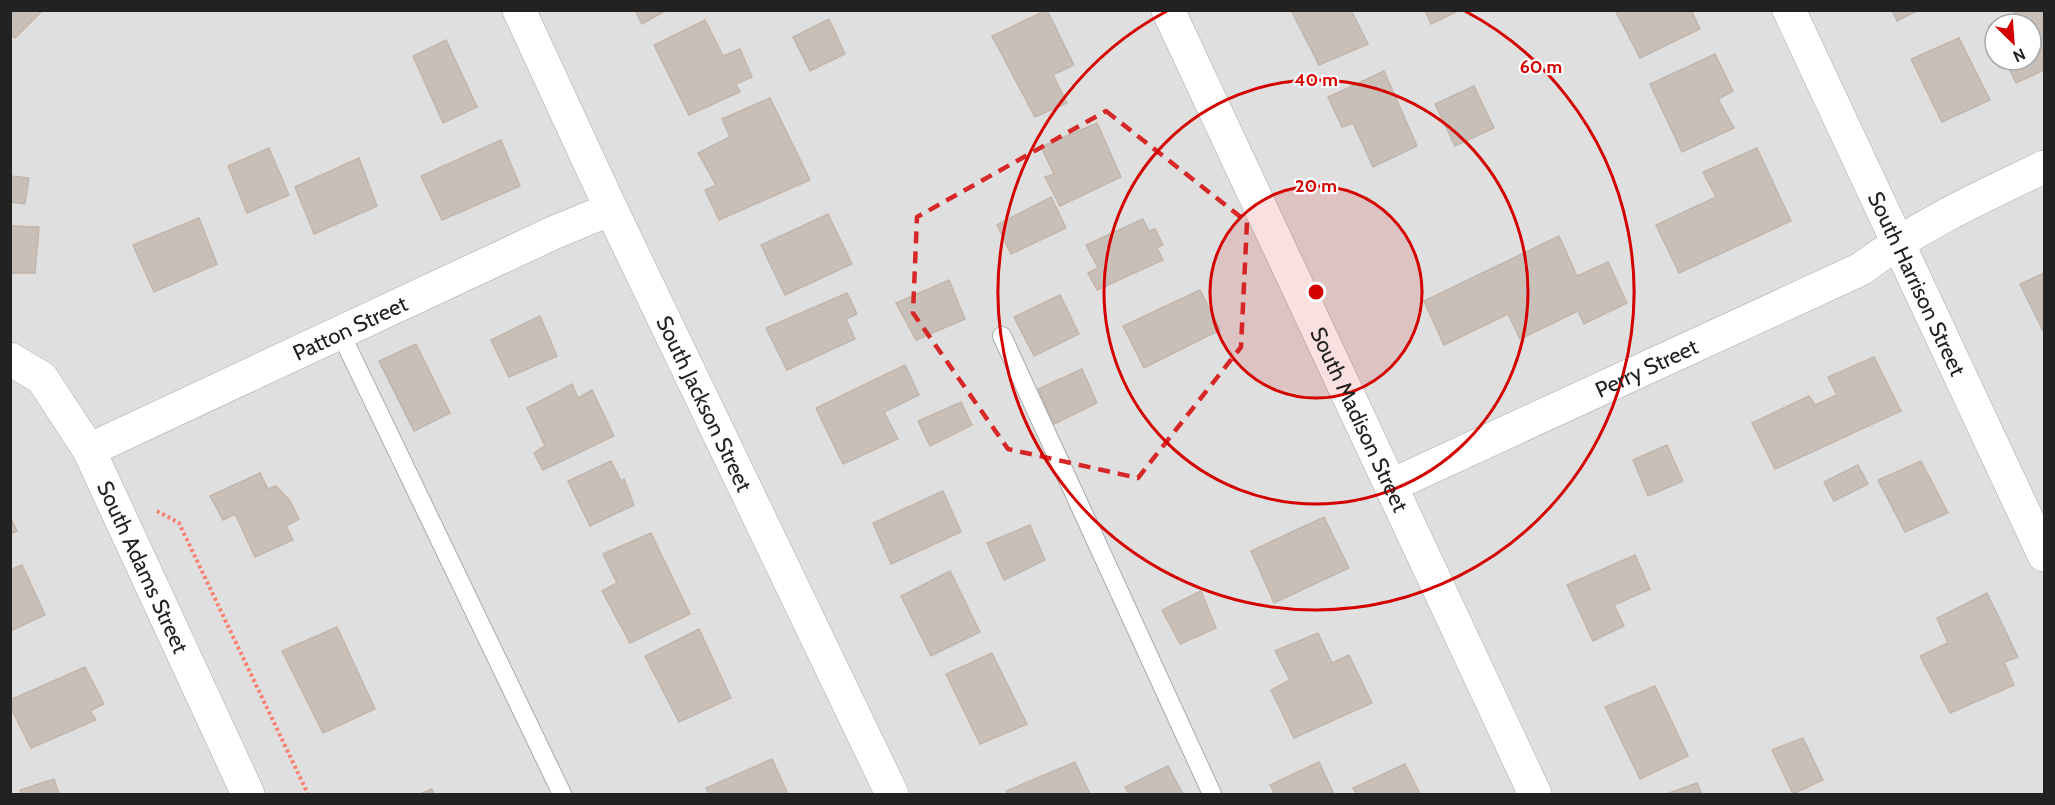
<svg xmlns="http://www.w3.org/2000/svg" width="2055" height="805" font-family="Cabin,sans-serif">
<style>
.residential{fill:#e0dfdf;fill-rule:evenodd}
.building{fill:#c7bfb8;stroke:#c4b6ab;stroke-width:1.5}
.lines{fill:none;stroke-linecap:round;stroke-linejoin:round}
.lane-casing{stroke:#a9a9a9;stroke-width:20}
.street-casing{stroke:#a9a9a9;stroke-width:34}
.path{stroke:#fa8072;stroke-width:4;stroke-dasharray:3 3;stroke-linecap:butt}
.lane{stroke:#fff;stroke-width:18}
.street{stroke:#fff;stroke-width:33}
.marked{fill:none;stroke:#d62828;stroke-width:4.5;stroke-dasharray:12 8;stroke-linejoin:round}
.ring{fill:none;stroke:#d40000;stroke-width:3}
.labels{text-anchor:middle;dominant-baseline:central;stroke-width:4.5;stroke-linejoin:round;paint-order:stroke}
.street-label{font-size:22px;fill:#222;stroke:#fff}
.centre{fill:#d40000;stroke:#fff;stroke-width:3}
.ring-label{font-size:18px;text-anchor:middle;font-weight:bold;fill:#d40000;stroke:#fff;stroke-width:4.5;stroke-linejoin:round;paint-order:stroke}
</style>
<rect width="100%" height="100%" fill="#f2efe9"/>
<!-- residential -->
<path class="residential" d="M 11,11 L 2044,11 L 2044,794 L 11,794 ZM 1995,24 L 2031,24 L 2031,60 L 1995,60 Z"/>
<!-- building -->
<g class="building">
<polygon points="10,10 43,10 15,38 10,34"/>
<polygon points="635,10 667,10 642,24"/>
<polygon points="1047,10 1074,65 1053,75 1067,103 1035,117 992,36"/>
<polygon points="1291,10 1355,10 1352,12 1368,44 1319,65"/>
<polygon points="1425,10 1460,10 1431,24"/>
<polygon points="1615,10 1691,10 1700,29 1640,58"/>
<polygon points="1892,10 1919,10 1897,21"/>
<polygon points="2021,10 2044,10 2044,70 2016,83 2005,60 2031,60 2031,24 1995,24 1995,39 1989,26"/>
<polygon points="829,19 845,54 810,71 793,37"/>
<polygon points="705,20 723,56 740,49 752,77 736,84 740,92 689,115 654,45"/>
<polygon points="1959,38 1990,100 1942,122 1911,59"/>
<polygon points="446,40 477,107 443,123 413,56"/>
<polygon points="1715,54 1733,91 1718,99 1734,128 1682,152 1650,84"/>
<polygon points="1384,71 1417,146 1373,167 1353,123 1342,127 1328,97"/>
<polygon points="1474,86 1494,128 1455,146 1435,104"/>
<polygon points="770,98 810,180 719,220 705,190 716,185 698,153 730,137 722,119"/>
<polygon points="1097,123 1121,177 1060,206 1045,177 1054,174 1041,147"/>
<polygon points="501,140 520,186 442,220 421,176"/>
<polygon points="269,148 289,195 247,213 228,166"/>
<polygon points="1757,148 1791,221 1679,273 1656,225 1716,197 1703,172"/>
<polygon points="359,158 377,206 314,234 295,187"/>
<polygon points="10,176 29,178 25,204 10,202"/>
<polygon points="1051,197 1066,228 1011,254 997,225"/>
<polygon points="828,214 852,264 785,295 761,245"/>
<polygon points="199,218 217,264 154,292 133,245"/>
<polygon points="1143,219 1149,231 1155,229 1163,245 1157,248 1163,260 1097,290 1088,273 1098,268 1086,245"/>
<polygon points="10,226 39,227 35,273 10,273"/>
<polygon points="1559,236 1577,276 1608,262 1627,303 1584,324 1578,311 1520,339 1508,314 1444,345 1424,301"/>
<polygon points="2044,273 2044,333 2020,284"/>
<polygon points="949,280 965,319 916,340 896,303"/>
<polygon points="1200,290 1220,330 1144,368 1123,326"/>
<polygon points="847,293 857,314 846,319 855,339 787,370 766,328"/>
<polygon points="1060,295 1079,334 1034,356 1014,317"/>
<polygon points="540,316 557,356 509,377 491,340"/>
<polygon points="416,344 450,413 414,431 379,361"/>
<polygon points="1874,357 1901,411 1775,469 1752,423 1809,396 1815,405 1837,395 1828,377"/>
<polygon points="905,365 919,395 884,412 898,439 843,464 816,408"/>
<polygon points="1082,369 1097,403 1054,424 1038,389"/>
<polygon points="572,384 578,398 592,390 614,436 543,470 534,453 545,446 527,408"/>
<polygon points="961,402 972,425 930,446 918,421"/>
<polygon points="1667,445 1683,481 1648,496 1633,460"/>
<polygon points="611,461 621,481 624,479 634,505 590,526 568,481"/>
<polygon points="1921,461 1948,513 1905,532 1878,480"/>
<polygon points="1858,465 1868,484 1834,501 1824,482"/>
<polygon points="260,473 268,489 276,486 290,501 299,519 286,526 293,540 255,557 235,514 223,520 210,496"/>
<polygon points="943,491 961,532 891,564 873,523"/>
<polygon points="10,517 17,531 10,534"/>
<polygon points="1324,517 1349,568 1274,603 1251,551"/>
<polygon points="1030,525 1045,560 1004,580 987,543"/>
<polygon points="651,533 690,614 630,643 602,591 617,583 603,554"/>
<polygon points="1635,555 1650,589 1614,605 1624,626 1593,641 1567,585"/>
<polygon points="22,565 45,615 10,631 10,570"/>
<polygon points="950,571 980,632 931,656 901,596"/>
<polygon points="1201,591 1216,628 1180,644 1162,610"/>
<polygon points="1987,593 2018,657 2004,662 2014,685 1950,713 1920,656 1948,643 1937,618"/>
<polygon points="337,627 375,709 323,733 282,651"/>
<polygon points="699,629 731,698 679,722 645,656"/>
<polygon points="1318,633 1332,663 1349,655 1372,703 1294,738 1271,690 1290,680 1275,651"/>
<polygon points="992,653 1027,724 980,744 946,674"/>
<polygon points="85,667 104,704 90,711 96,720 31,748 10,706 10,700"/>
<polygon points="1655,686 1688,756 1640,779 1605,707"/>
<polygon points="1803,738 1823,780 1793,794 1772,750"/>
<polygon points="772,759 788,794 709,794 706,788"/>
<polygon points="1075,762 1090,794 1008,794 1006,791"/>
<polygon points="1319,762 1334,794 1275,794 1270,785"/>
<polygon points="1405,764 1420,794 1357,794 1353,788"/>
<polygon points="1168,766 1183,794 1129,794 1125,787"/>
<polygon points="54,779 59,794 21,794 20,790"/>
<polygon points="1697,783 1702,794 1666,794"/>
<polygon points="432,789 434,794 420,794"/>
</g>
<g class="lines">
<defs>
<g id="lane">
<polyline points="340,332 562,794"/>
<polyline points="1002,336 1212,794"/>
</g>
<g id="street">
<path id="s1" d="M 519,10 L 611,209 L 892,794"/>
<path id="s2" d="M 1168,10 L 1535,794"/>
<path id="s3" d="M 1789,10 L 2044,555"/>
<path id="s4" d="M 10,359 L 42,378 L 89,450 L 248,794"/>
<path id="s5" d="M 89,450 L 553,233 L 611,209"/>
<path id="s6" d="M 1392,485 L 1861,269 C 1919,225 1979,198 2044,167"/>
</g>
</defs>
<!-- lane casing -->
<use href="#lane" class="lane-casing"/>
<!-- street casing -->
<use href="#street" class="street-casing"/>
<!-- path -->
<polyline class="path" points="157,511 179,523 308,794"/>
<!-- lane -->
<use href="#lane" class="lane"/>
<!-- street -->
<use href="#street" class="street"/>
</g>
<!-- marked area -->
<path class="marked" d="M 1106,111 L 1247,222 L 1241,347 L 1138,478 L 1008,449 L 913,313 L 917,217 Z"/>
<!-- distance rings -->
<circle cx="1316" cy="292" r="106" fill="#d40000" fill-opacity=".12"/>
<g class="ring">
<circle cx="1316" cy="292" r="106"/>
<circle cx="1316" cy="292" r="212"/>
<path d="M1465 11A318 318 0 1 1 1167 11"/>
</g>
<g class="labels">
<!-- street labels -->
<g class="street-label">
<text stroke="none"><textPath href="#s3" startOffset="302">South Harrison Street</textPath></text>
<text stroke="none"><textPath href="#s5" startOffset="288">Patton Street</textPath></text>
<text stroke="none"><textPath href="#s6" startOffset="280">Perry Street</textPath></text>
<text stroke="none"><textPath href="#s1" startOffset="435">South Jackson Street</textPath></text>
<text stroke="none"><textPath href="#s2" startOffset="452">South Madison Street</textPath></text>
<text stroke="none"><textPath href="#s4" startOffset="252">South Adams Street</textPath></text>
</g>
</g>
<circle cx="1316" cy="292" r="9" class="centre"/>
<g class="ring-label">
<text x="1541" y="73">60 m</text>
<text x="1316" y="86">40 m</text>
<text x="1316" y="192">20 m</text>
</g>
<!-- border -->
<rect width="2055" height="805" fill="none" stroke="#222222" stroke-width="24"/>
<!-- north arrow -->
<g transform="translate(2013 42) rotate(155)"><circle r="28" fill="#ffffff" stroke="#a7a7a7" stroke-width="1.5"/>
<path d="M0-4.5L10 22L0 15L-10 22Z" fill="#d40000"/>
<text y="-9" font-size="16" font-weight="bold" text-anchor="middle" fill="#222222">N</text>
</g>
</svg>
